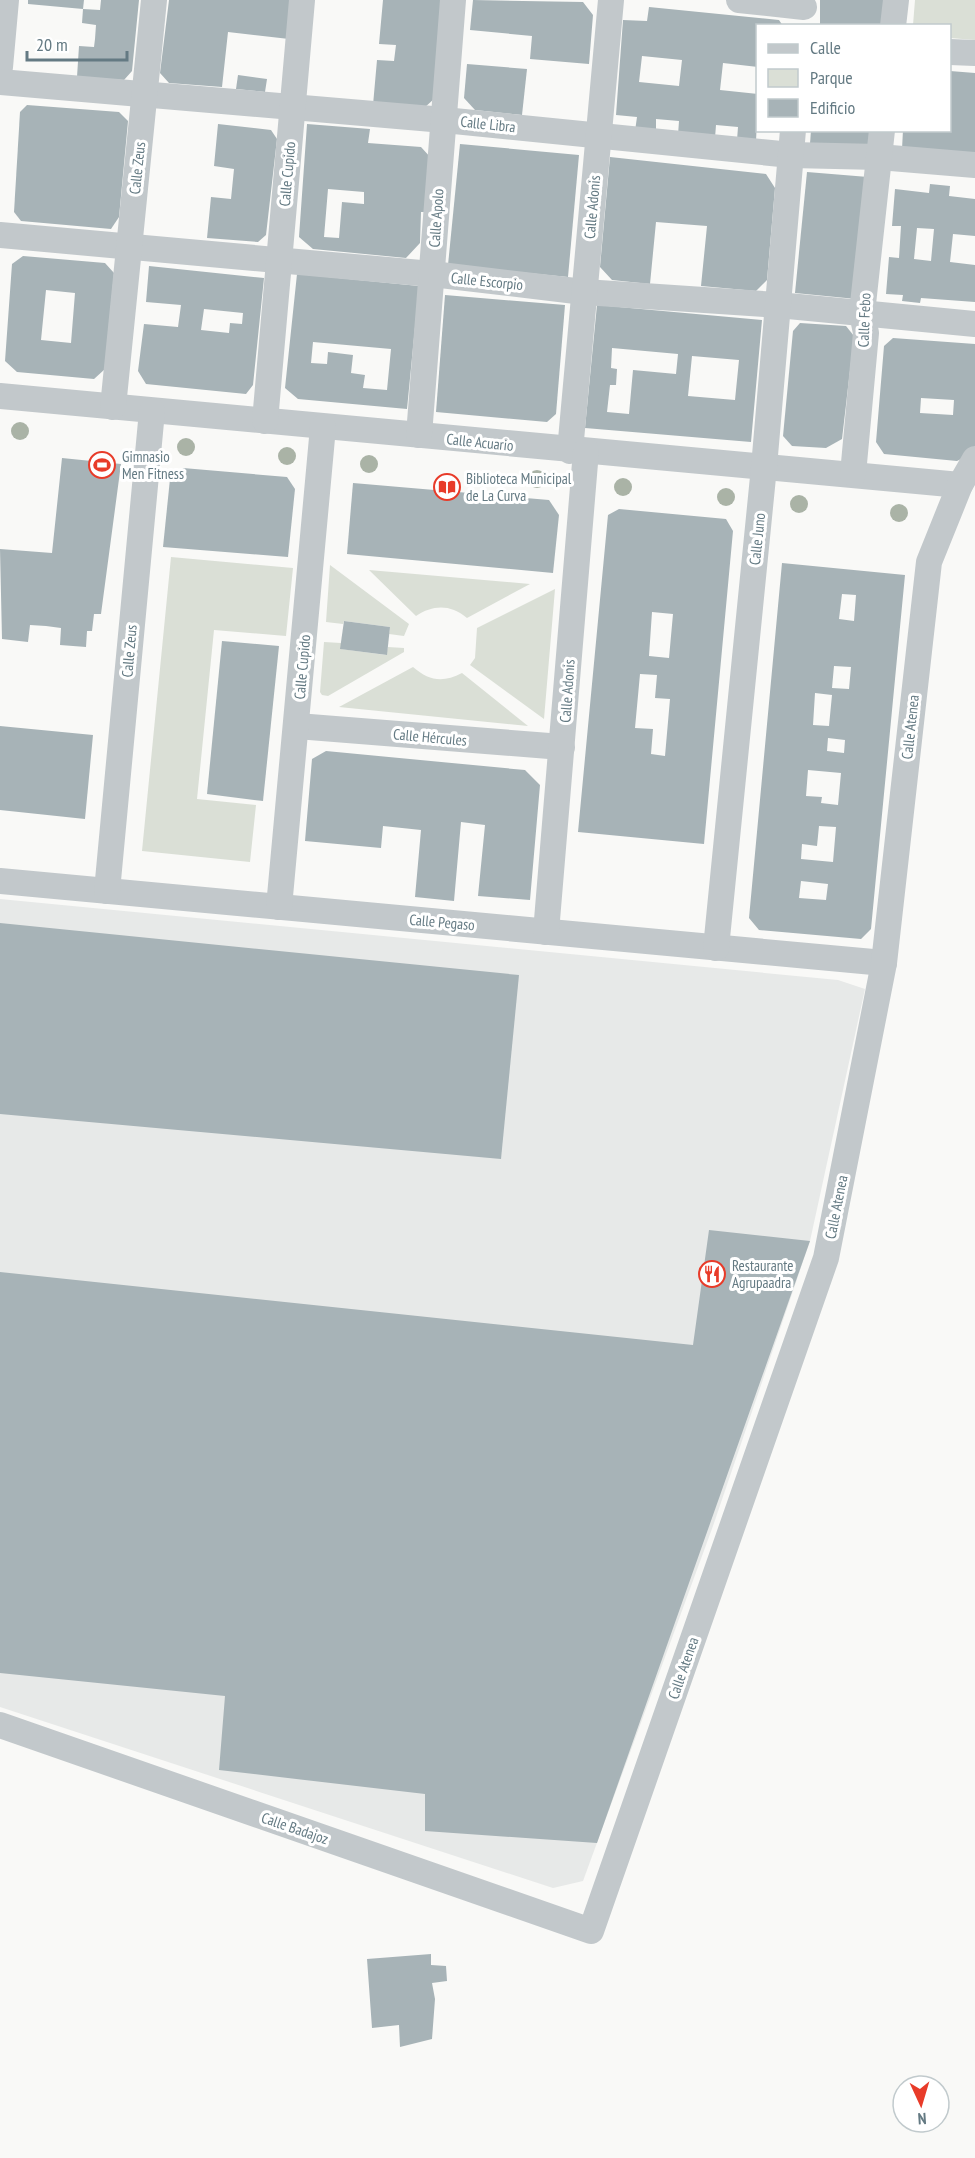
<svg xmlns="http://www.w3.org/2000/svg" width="975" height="2158" font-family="'PT Sans Narrow',sans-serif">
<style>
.built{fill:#e7e9e8}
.green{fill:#dadfd6}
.building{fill:#a7b3b7;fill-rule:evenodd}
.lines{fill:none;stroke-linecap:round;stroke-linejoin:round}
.minor{stroke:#c2c8cb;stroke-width:26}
.tree{fill:#aab3a6}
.labels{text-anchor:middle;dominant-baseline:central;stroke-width:6;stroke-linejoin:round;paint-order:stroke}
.street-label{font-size:15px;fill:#647a83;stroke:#fff}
.poi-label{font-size:15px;fill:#647a83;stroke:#fff;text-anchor:start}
</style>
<rect width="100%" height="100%" fill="#f9f9f7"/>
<!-- built -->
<polygon class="built" points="0,899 838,980 865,989 810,1241 713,1526 583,1881 553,1888 0,1707"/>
<!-- green -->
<g class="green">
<polygon points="915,0 975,0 975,40 950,38 950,26 913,25"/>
<polygon points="171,557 293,568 286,636 214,630 197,799 256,805 250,862 142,851"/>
<polygon points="330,565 409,624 404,636 389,634 390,627 344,621 343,624 326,622"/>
<path d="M 369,570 L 530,584 L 467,618 C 450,604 433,605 416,616 Z"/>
<polygon points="555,589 544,719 470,665 475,658 477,628"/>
<polygon points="324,642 341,643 341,649 386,655 388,647 404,648 404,652 328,696 322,695 320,692"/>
<path d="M 413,667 C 429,681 443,683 462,673 L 528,726 L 339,707 Z"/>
</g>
<!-- building -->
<g class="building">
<polygon points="28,0 84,0 83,9 28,4"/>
<polygon points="101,0 139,0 132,71 124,80 77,77 79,46 94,47 95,39 96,25 82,23 83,9 100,10"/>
<polygon points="169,0 293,0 289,39 228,32 222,87 169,83 160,73"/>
<polygon points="383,0 444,0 435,98 423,109 373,105 377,60 394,61 396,45 379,44"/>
<polygon points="473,0 583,2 593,15 589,64 530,59 532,36 470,30"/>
<polygon points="820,0 885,0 883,22 880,26 820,26"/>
<path d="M 649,7 L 779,20 L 783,26 L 758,26 L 758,67 L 723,63 L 720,90 L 758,94 L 756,142 L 737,140 L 738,127 L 716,125 L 715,138 L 678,135 L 679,121 L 656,119 L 656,133 L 635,131 L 637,117 L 616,115 L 623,20 L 647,21 ZM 642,56 L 682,60 L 679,86 L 639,82 Z"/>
<polygon points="467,64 527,69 522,115 475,110 464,98"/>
<polygon points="950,71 975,73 975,153 902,149 903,130 950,130"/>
<polygon points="238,75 267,79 265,92 236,89"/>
<polygon points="27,105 119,112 128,121 119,217 111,229 21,221 14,212 20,112"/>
<polygon points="218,124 271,130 277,139 266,235 258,242 207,238 211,197 231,199 234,169 214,166"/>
<path d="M 307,124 L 370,129 L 368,143 L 421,147 L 431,158 L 427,212 L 421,212 L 420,243 L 406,258 L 313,249 L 299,237 ZM 328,189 L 364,192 L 364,204 L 342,202 L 339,238 L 324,237 Z"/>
<polygon points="811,130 873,130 871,148 810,144"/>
<polygon points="460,144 579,155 568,277 448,265"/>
<polygon points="610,157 766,174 775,188 767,280 756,291 701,286 707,226 656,222 650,284 612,280 600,267"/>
<polygon points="807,172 868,177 856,299 795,293"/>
<path d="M 930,184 L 950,186 L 949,196 L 975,199 L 975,236 L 953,234 L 950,262 L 975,265 L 975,302 L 921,298 L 920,303 L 902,301 L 903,295 L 886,294 L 889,257 L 899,258 L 901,226 L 892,226 L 895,189 L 929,193 ZM 917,228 L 934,229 L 931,261 L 914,259 Z"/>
<path d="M 23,256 L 105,263 L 114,273 L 105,369 L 94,379 L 17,372 L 5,361 L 12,264 ZM 46,290 L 75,293 L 71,343 L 41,340 Z"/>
<path d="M 149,266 L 264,278 L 253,385 L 246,394 L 146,384 L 138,371 L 144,324 L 178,327 L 181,305 L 146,302 ZM 204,309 L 243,313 L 242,324 L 230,323 L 229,333 L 201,330 Z"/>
<path d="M 297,274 L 419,286 L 407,409 L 298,399 L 285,388 ZM 313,342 L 391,349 L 387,390 L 363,388 L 365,375 L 351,373 L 353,355 L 328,352 L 327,364 L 311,363 Z"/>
<polygon points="445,295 565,305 556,414 547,422 436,412"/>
<path d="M 597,305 L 762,320 L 751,442 L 585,428 ZM 612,348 L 678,354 L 676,374 L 633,370 L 629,414 L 607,412 L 610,385 L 616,385 L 617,369 L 611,368 ZM 692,356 L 739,360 L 735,400 L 688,396 Z"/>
<polygon points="800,323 846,326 854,336 842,439 826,448 792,446 783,436 793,331"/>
<path d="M 893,338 L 975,344 L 975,446 L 971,454 L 957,461 L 884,454 L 876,442 L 884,346 ZM 921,398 L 954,400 L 953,415 L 920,413 Z"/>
<polygon points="62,458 121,464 101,614 94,614 92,631 87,631 86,647 60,645 61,628 46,626 30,625 28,642 2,639 0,549 52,553"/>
<polygon points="183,468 287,477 295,489 288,557 163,547 170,479"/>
<polygon points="353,483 549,500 559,515 553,573 347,554"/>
<path d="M 619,509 L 726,519 L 733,531 L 704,844 L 578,832 L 608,515 ZM 652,612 L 673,614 L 669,658 L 649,656 ZM 640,674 L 657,675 L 655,698 L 670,699 L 665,756 L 651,754 L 653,729 L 635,728 Z"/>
<path d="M 782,563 L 905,575 L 871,929 L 861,939 L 759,930 L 749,918 ZM 842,594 L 856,595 L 854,621 L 839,619 ZM 834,666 L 851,667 L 849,689 L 832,688 ZM 815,693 L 832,695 L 829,726 L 813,725 ZM 828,738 L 845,740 L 844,753 L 827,751 ZM 808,770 L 841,773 L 838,805 L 821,803 L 822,797 L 806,796 ZM 819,826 L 836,827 L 833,862 L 801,859 L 802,844 L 817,846 ZM 801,881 L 828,884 L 826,900 L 799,898 Z"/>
<polygon points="344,621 390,627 387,655 340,649"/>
<polygon points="222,641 279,646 263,801 207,794"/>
<polygon points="0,726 93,735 85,819 0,810"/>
<polygon points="326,751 525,770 540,785 530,900 478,896 485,825 461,822 454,901 415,897 421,830 383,826 381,848 305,841 312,759"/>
<polygon points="0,923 519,975 501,1159 0,1114"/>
<polygon points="709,1230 810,1241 597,1843 425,1831 425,1794 219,1770 225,1696 0,1673 0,1272 693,1345"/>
<polygon points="431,1954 431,1965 446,1966 447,1981 432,1983 435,1999 432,2039 400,2047 399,2025 372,2028 367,1959"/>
</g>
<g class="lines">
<!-- minor -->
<g class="minor">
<polyline points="739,0 804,7"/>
<polyline points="893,26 896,0"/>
<polyline points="950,52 975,53"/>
<polyline points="0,67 6,0"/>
<polyline points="0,82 444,120 791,155 879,157 975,165"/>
<polyline points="0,235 432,274 584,292 778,305 975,324"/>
<polyline points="0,396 960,485"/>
<polyline points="113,407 154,0"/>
<polyline points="265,421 302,0"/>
<polyline points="419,435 453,0"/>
<polyline points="570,451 611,0"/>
<polyline points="853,474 866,333 862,313 882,130"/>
<polyline points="297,726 562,747"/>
<polyline points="0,881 884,963"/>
<polyline points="107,891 152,411"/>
<polyline points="279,907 323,427"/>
<polyline points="546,932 586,451"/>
<polyline points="716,948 764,467 793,130"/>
<polyline points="0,1725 591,1931 826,1258 884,963 929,562 960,485 975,459"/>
</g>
</g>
<!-- trees -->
<g class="tree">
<circle cx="20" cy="431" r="9"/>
<circle cx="186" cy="447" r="9"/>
<circle cx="287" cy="456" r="9"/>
<circle cx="369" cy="464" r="9"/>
<circle cx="537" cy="479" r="9"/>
<circle cx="623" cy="487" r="9"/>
<circle cx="726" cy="497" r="9"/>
<circle cx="799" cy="504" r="9"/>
<circle cx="899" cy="513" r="9"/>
</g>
<!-- icons -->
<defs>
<symbol id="stadium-ring" viewBox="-11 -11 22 22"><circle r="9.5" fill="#fff" stroke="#e83b29" stroke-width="1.5"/><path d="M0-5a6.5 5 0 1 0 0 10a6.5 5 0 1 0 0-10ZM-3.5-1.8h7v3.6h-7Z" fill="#e83b29"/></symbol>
<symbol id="library-ring" viewBox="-11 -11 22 22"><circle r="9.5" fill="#fff" stroke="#e83b29" stroke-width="1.5"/><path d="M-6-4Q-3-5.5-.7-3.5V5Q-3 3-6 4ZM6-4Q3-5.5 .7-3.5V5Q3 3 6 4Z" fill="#e83b29"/></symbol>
<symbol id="restaurant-ring" viewBox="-11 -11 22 22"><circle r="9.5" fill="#fff" stroke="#e83b29" stroke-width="1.5"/><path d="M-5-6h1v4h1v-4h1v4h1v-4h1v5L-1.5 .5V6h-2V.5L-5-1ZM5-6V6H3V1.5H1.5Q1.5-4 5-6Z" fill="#e83b29"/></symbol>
</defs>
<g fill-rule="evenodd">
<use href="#stadium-ring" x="87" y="450" width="30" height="30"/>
<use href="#library-ring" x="432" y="472" width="30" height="30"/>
<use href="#restaurant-ring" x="697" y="1259" width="30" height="30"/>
</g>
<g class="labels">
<!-- street labels -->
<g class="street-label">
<text transform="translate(488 124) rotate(6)">Calle Libra</text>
<text transform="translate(137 168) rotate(-84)">Calle Zeus</text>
<text transform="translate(287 174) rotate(-85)">Calle Cupido</text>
<text transform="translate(592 207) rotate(-85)">Calle Adonis</text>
<text transform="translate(436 218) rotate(-86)">Calle Apolo</text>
<text transform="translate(487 281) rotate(6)">Calle Escorpio</text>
<text transform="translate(864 320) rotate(-88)">Calle Febo</text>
<text transform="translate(480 442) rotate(6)">Calle Acuario</text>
<text transform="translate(757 539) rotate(-84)">Calle Juno</text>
<text transform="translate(129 651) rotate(-85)">Calle Zeus</text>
<text transform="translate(302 667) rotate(-85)">Calle Cupido</text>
<text transform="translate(567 691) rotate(-86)">Calle Adonis</text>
<text transform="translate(910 727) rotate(-84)">Calle Atenea</text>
<text transform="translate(430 737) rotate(5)">Calle Hércules</text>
<text transform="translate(442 922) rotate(5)">Calle Pegaso</text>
<text transform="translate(836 1207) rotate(-79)">Calle Atenea</text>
<text transform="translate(683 1668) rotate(-71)">Calle Atenea</text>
<text transform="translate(295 1828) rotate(19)">Calle Badajoz</text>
</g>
<!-- poi labels -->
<g class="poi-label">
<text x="122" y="456">Gimnasio<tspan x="122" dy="17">Men Fitness</tspan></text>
<text x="466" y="478">Biblioteca Municipal<tspan x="466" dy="17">de La Curva</tspan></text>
<text x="732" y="1265">Restaurante<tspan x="732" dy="17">Agrupaadra</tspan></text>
</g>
</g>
<!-- legend -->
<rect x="756" y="24" width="195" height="108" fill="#ffffff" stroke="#c1cacd" stroke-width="1.5"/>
<rect x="768" y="44" width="30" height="9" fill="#c2c8cb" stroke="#c1cacd" stroke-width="1.5"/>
<text x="810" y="54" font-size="18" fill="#647a83">Calle</text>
<rect x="768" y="69" width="30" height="18" fill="#dadfd6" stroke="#c1cacd" stroke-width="1.5"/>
<text x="810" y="84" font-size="18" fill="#647a83">Parque</text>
<rect x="768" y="99" width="30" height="18" fill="#a7b3b7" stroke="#c1cacd" stroke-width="1.5"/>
<text x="810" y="114" font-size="18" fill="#647a83">Edificio</text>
<!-- north arrow -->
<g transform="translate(921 2104) rotate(176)"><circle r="28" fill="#ffffff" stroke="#c1cacd" stroke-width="1.5"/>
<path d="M0-4.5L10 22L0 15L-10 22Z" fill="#e83b29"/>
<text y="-9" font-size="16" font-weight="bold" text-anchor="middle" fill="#647a83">N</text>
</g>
<!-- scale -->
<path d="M27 51v9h100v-9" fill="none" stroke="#647a83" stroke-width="3"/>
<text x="36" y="51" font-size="18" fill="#647a83" stroke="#ffffff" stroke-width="4.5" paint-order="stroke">20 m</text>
</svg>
